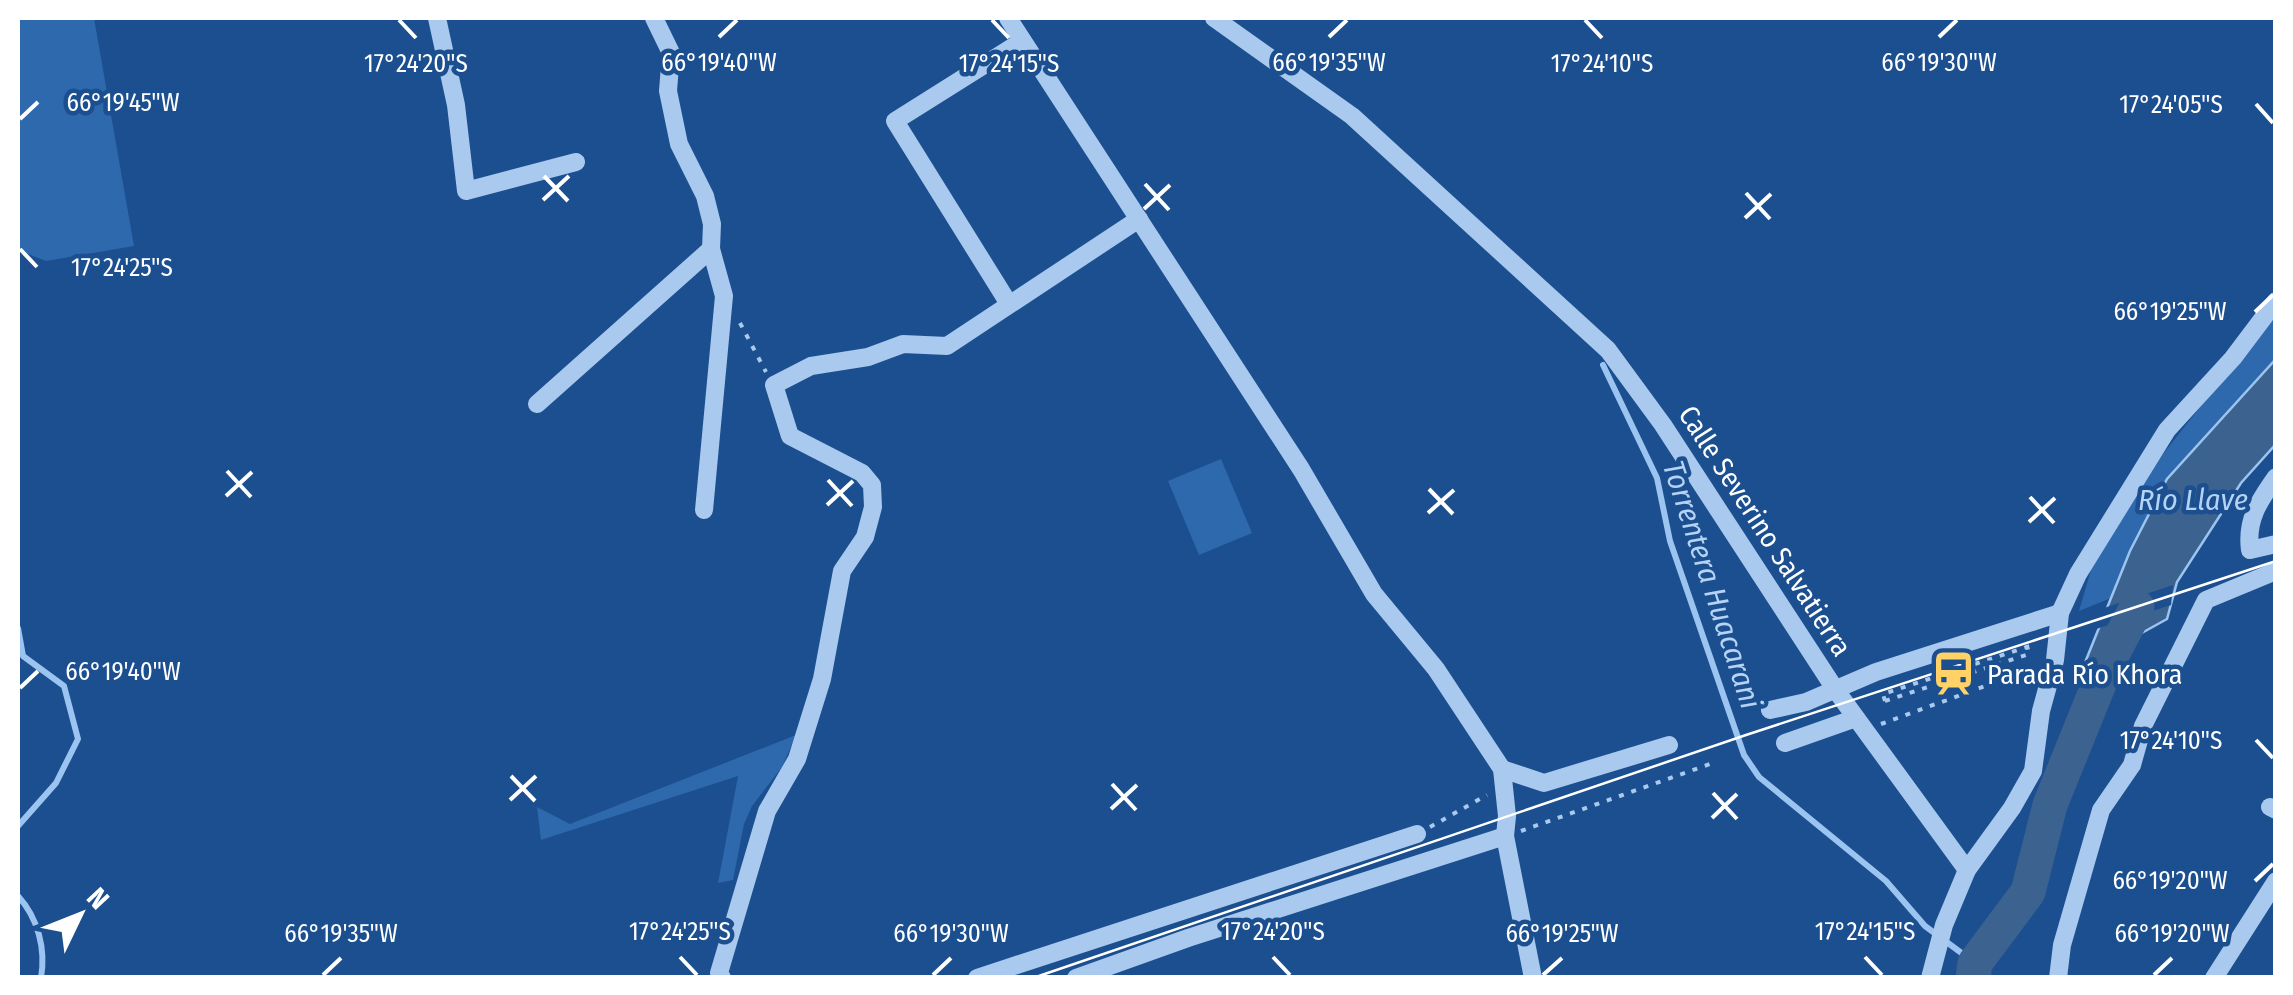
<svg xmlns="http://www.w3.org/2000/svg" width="2293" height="995" font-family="'Fira Sans Condensed',sans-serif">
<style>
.green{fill:#2e69ad}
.water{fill:#3c6290;stroke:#9cc4f0;stroke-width:2.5}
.pier{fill:#1b4f8f}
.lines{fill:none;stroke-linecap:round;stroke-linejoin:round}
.stream{stroke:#9cc4f0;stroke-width:6}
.river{stroke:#3c6290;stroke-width:35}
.path{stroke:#a9c9ee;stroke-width:4;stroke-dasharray:5 8;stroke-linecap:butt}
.minor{stroke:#a9c9ee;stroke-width:18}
.tram{stroke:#fff;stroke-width:2.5}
.ticks{fill:none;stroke:#fff;stroke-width:4}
.labels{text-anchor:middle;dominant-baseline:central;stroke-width:9;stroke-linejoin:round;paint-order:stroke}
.street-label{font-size:28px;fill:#fff;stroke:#1b4f8f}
.poi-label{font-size:28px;fill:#fff;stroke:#1b4f8f;text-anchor:start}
.water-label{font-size:30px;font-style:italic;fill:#b5d3f5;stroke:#1b4f8f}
.ticks-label{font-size:25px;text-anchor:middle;fill:#fff;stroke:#1b4f8f;stroke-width:9;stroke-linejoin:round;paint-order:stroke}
</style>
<rect width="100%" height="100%" fill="#1b4f8f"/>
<!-- green -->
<g class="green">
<polygon points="18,18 94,18 134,246 46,261 18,250"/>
<polygon points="2275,313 2275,360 2167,480 2130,551 2111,598 2079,611 2093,563 2163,454"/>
<polygon points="1221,459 1252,533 1199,555 1168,481"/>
<polygon points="796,735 782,767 752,806 744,824 733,880 718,883 738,776 541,840 537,807 570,824"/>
</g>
<!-- water -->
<polygon class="water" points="2275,360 2275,445 2241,483 2177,582 2167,619 2084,665 2130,551 2167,479"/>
<!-- pier -->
<polygon class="pier" points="2173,585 2171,605 2093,630 2101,609"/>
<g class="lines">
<!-- stream -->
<g class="stream">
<polyline points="1603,365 1657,478 1670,541 1744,755 1759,777 1886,881 1925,926 1975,963"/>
<polyline points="18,628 23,656 64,686 78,739 56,783 18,826"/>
<path d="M 18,896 C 38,918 46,949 41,978"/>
</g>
<!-- river -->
<polyline class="river" points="1973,978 1975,963 2028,892 2050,805 2107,664 2137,607"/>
<!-- path -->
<g class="path">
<polyline points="740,323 766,372"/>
<polyline points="1885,701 2029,654 2026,641"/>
<polyline points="1885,701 1883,694 2027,647"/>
<polyline points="1881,724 2032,669"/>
<polyline points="1430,827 1487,795"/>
<polyline points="1521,831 1710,764"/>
</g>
<!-- minor -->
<g class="minor">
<polyline points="437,18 456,105 466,191 576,162"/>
<polyline points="654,18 671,53 668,91 679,144 705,196 712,224 711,249 724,296 704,510"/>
<polyline points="1008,18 1301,469 1374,594 1436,669 1502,769 1507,816 1505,836 1533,978"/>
<polyline points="1214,18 1352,116 1608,350 1663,425 1835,689 1967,870"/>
<polyline points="1009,304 895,121 1022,41"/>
<polyline points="537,404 711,249"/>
<path d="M 2276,477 C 2259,501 2246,520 2250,550 L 2276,544"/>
<polyline points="1770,710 1806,702 1876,672 2060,613"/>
<polyline points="1785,743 1856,718"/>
<polyline points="1502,769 1544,783 1669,745"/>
<polyline points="2270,807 2276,810"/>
<polyline points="722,978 719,973 767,811 797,759 822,679 842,571 865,537 873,507 872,485 862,473 790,436 774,385 811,366 868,357 903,344 947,346 1139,219"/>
<polyline points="977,978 1417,834"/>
<polyline points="1076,978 1188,938 1505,836"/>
<polyline points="1930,978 1944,925 1967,870 2012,808 2033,771 2041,711 2055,660 2060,613 2078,574 2167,430 2233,358 2276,301"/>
<polyline points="2058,978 2062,945 2101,810 2132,765 2143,726 2206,600 2276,571"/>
<polyline points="2214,978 2276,881"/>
</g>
<!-- tram -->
<polyline class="tram" points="1033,978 1746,735 2276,561"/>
</g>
<!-- ticks -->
<path class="ticks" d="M 399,20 L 416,38M 992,20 L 1009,38M 1585,20 L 1602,38M 719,37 L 737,20M 1329,37 L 1347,20M 1939,37 L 1957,20M 2256,104 L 2273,123M 20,119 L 38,102M 544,176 L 568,201M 1145,184 L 1169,210M 1746,193 L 1770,219M 543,200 L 569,176M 1144,209 L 1170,185M 1745,218 L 1771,194M 20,249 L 37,267M 2255,312 L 2273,295M 227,471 L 251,497M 828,480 L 852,506M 1429,489 L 1453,514M 226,496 L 252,472M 2030,497 L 2054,523M 827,505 L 853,481M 1428,513 L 1454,490M 2029,522 L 2055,498M 20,688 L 38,671M 2256,740 L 2273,758M 511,776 L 535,801M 1112,784 L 1136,810M 1713,793 L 1737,819M 510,800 L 536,776M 1111,809 L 1137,785M 1712,818 L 1737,794M 2255,881 L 2273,864M 680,957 L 697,975M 1273,957 L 1290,975M 1865,957 L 1882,975M 323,975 L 341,958M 933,975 L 951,958M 1543,975 L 1562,958M 2154,975 L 2172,958"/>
<!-- icons -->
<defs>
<symbol id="station-bare" viewBox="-9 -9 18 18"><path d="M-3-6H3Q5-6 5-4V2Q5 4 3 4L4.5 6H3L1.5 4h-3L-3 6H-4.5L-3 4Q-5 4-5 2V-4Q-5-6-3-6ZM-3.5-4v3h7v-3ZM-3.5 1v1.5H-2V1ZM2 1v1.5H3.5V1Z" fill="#ffd166" stroke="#1b4f8f" stroke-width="2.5" paint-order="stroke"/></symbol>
</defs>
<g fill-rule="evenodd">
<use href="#station-bare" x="1922" y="642" width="63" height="63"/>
</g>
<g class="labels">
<!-- street labels -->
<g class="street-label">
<text transform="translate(1765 531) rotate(57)">Calle Severino Salvatierra</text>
</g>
<!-- poi labels -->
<g class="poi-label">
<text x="1987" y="674">Parada Río Khora</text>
</g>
<!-- water labels -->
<g class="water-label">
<text x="2193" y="500">Río Llave</text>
<text transform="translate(1712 585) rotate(72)">Torrentera Huacarani</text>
</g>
</g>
<g class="ticks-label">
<text x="719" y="71">66°19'40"W</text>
<text x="1329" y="71">66°19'35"W</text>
<text x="1939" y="71">66°19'30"W</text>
<text x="416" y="72">17°24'20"S</text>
<text x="1009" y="72">17°24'15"S</text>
<text x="1602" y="72">17°24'10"S</text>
<text x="123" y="111">66°19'45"W</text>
<text x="2171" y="113">17°24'05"S</text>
<text x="122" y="276">17°24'25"S</text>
<text x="2170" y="320">66°19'25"W</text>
<text x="123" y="680">66°19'40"W</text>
<text x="2171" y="749">17°24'10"S</text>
<text x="2170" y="889">66°19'20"W</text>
<text x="680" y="940">17°24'25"S</text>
<text x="1273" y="940">17°24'20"S</text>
<text x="1865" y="940">17°24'15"S</text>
<text x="341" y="942">66°19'35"W</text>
<text x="951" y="942">66°19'30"W</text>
<text x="1562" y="942">66°19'25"W</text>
<text x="2172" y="942">66°19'20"W</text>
</g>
<!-- border -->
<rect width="2293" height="995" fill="none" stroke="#ffffff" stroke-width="40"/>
<!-- north arrow -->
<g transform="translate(80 915) rotate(47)" stroke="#1b4f8f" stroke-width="8" paint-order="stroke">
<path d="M0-8L18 38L0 25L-18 38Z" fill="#ffffff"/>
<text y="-15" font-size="28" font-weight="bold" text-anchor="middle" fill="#ffffff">N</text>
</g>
</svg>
